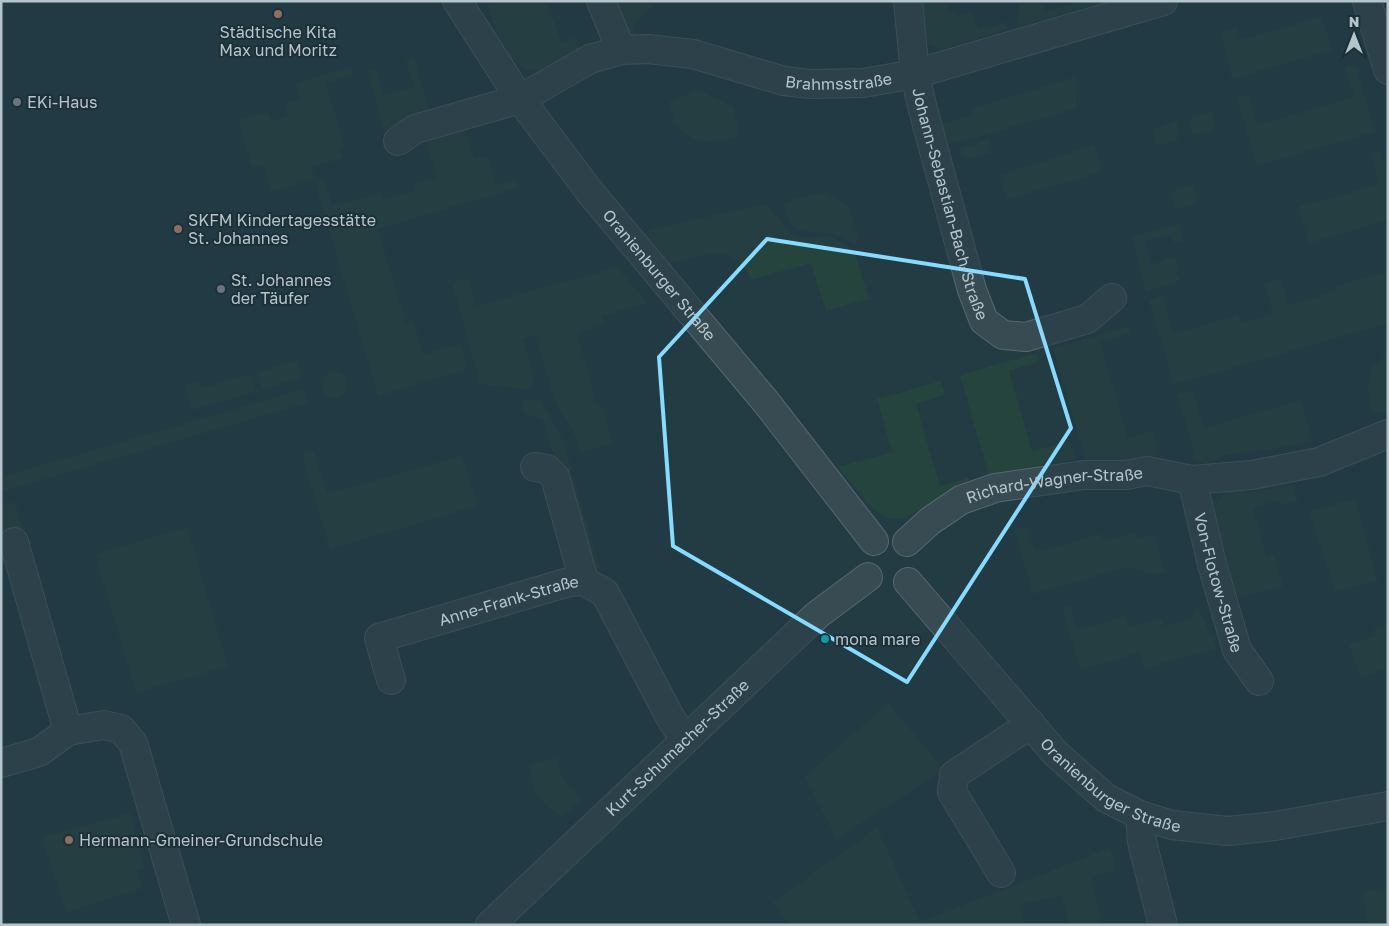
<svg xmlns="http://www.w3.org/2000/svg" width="1389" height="926" font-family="'Golos Text',sans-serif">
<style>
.green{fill:#26443e}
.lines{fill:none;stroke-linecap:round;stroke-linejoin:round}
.minor-casing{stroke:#566870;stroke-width:30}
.minor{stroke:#384b52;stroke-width:28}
.marked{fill:none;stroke:#87dbff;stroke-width:4;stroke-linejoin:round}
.education-dot{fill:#8d6e63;stroke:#1d3038;stroke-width:2}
.worship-dot{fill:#6b7280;stroke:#1d3038;stroke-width:2}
.culture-dot{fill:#0f9aa8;stroke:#1d3038;stroke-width:2}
.labels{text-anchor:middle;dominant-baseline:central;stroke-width:4;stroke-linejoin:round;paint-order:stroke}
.poi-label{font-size:16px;fill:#b5c5cc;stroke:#1d3038;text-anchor:start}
.street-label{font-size:16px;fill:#b5c5cc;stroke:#1d3038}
</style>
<rect width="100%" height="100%" fill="#233b43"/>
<!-- green -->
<g class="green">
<path d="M 495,1 L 496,4 L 504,1 L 546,1 L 550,16 L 552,17 L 562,43 L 577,37 L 581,49 C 569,55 556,65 543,69 C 510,80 496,27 487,5 Z"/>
<polygon points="615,1 658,1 633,26 633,31 640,36 625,37"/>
<polygon points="920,1 953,1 954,5 948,6 950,13 954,13 955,17 972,12 978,30 1005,22 1008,29 941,49 930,45 924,39"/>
<polygon points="1019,1 1042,1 1045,11 1080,1 1096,1 1097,4 1018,27"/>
<polygon points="1322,16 1332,50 1232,79 1221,33 1237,28 1241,40"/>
<polygon points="414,58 431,116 384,130 367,71 375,69 384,96 414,87 406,60"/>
<polygon points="1355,64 1375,132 1257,166 1237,98 1248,95 1257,125 1354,97 1345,67"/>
<polygon points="351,67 354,75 326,83 345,148 340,150 342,158 311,167 315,179 271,192 263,165 252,168 239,120 268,112 271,122 288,117 284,103 300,99 295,83"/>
<polygon points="1075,77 1078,91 1076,92 1076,109 941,147 930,98 936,96 944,124 973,114 972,108"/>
<path d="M 698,90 L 733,106 L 740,136 C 718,142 691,147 677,125 C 673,119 672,109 669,102 Z"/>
<polygon points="1212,111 1216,124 1213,125 1214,130 1193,136 1188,119"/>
<polygon points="1176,121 1180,135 1177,136 1178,140 1156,146 1152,130"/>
<polygon points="458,122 461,131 465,130 474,159 487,156 496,185 516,179 518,188 378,229 406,324 414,322 423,354 461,344 468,369 378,396 315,182 324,179 332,206 380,193 382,200 414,190 413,185 437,178 428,148 429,131"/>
<polygon points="989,140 993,152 965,160 961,148"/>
<polygon points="1094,145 1102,172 1006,200 999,175"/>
<polygon points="1380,151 1388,176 1388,220 1309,243 1298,207 1379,184 1371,154"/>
<polygon points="1194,184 1198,197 1195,198 1196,203 1175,210 1170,192"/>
<path d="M 824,192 L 849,207 L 859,239 L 855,245 C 848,241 842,236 834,234 C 806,229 789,239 784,202 Z"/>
<path d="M 766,204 L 791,233 L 802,237 L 832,237 L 854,250 L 869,299 L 826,311 L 811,263 L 751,280 C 736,240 701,255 670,264 L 645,234 L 651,229 Z"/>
<polygon points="1179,223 1184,240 1174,243 1171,234 1145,242 1151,265 1175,256 1179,271 1175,272 1180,281 1146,292 1132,237"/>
<polygon points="617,267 647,303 602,316 604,325 577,333 598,407 602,406 613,443 580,452 576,437 554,398 535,335 523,339 534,377 531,390 480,384 452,283 468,278 476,306"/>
<polygon points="1388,271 1388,323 1174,385 1149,300 1162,295 1174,334 1238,315 1241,323 1273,314 1264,283 1281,279 1289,305 1337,291 1336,286"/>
<polygon points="1129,326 1130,333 1100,342 1128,438 1152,431 1157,447 1156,462 1086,460 1053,348"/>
<path d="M 1388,337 L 1388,411 L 1373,413 C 1366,397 1368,382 1372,366 L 1383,358 Z"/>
<polygon points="1036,353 1039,362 1009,371 1032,451 1070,441 1076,460 1032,466 989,477 960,375"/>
<polygon points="297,360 302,378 263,389 258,372"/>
<circle cx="335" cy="385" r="13"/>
<polygon points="250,374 255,392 192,410 185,385 198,381 201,388"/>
<polygon points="941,381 945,395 916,404 940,486 969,478 971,484 943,496 904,518 890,519 873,509 838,467 892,452 877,399"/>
<polygon points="303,389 307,403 1,492 1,477"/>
<polygon points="1193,390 1204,428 1301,400 1313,441 1280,448 1224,455 1213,462 1197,463 1177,394"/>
<polygon points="521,399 541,401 562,439 572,470 562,472 542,460 554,455 542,419 525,414"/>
<polygon points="314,451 327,494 461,456 478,506 330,549 302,454"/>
<polygon points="572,473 600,568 596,569 565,475"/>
<path d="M 1293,485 L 1298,501 L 1281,505 L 1279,500 L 1253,508 L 1266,556 L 1274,554 L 1283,586 L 1238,598 L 1213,512 C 1217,497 1230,485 1246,492 Z"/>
<polygon points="1355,499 1378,581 1336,592 1309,511"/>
<polygon points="15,502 25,537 1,543 1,506"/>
<polygon points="1027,526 1030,533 1026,534 1029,544 1033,544 1036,552 1101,534 1104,541 1135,532 1138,539 1154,535 1165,573 1156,576 1128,567 1033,594 1014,529"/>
<polygon points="187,527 228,666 136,693 95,554"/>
<polygon points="1194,599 1217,648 1144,669 1139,653 1080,670 1062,607 1070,605 1078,630 1126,616 1129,627 1161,618 1164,626 1195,617 1193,612 1197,610"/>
<polygon points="1388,625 1388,669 1360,677 1349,644 1375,636 1374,629"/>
<polygon points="888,703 944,769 837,839 805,777"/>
<polygon points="557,758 562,779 582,799 562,818 535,794 529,765"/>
<polygon points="130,813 144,868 137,871 143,888 67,912 42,837"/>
<polygon points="877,828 920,922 1110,848 1116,870 1090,876 1103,925 1069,925 1062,895 1019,905 1024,925 790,925 773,902"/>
<polygon points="1388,887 1388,925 1368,925 1363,892"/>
</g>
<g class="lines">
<defs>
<g id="minor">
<path id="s1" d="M 457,1 L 520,99 L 590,192 L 766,402 L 874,541"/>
<polyline points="601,1 621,50"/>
<path id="s2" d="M 908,1 L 915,74 L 923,110 L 972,290 L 984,321 L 1003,335 L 1026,337 L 1087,319 L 1112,298"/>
<polyline points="1367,1 1388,70"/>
<path id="s3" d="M 398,141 L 415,129 L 520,99 L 590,59 L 621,50 L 648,49 L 693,54 L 784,81 L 810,84 L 863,83 L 915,74 L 1163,1"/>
<polyline points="535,467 547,469 555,477 584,581"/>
<path id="s4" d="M 1192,480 L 1212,564 L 1237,650 L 1259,681"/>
<polyline points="14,542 68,731"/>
<path id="s5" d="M 907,542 L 930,521 L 961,500 L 995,488 L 1084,475 L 1126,475 L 1147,471 L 1192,480 L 1252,475 L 1319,462 L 1388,434"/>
<path id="s6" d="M 908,582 L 1055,753 L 1106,798 L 1140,815 L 1172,825 L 1228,831 L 1275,826 L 1388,806"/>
<path id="s7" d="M 391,680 L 379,638 L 569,582 L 584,581 L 605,593 L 670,717 L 685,740"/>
<polyline points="1,763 39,752 68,731 104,725 121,729 133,743 186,925"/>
<polyline points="1140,815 1142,842 1163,925"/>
<polyline points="1001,873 952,792 954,775 1031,724"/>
<path id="s8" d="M 490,925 L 817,615 L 868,577"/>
</g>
</defs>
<!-- minor casing -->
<use href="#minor" class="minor-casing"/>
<!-- minor -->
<use href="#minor" class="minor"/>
</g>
<!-- marked area -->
<path d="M0 0H1389V926H0ZM 767,239 L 1025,279 L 1071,428 L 907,682 L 673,546 L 659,357 Z" fill="#233b43" fill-opacity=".55" fill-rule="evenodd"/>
<path class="marked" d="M 767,239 L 1025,279 L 1071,428 L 907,682 L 673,546 L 659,357 Z"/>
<!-- markers -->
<g class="education-dot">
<circle cx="278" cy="14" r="5"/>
<circle cx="178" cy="229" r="5"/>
<circle cx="69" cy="840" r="5"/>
</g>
<g class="worship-dot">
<circle cx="17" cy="102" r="5"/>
<circle cx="221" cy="289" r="5"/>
</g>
<circle class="culture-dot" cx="825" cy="639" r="5"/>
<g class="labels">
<!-- poi labels -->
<g class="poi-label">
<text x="278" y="32" text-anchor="middle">Städtische Kita<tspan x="278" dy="18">Max und Moritz</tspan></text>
<text x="27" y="102">EKi-Haus</text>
<text x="188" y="220">SKFM Kindertagesstätte<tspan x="188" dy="18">St. Johannes</tspan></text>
<text x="231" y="280">St. Johannes<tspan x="231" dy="18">der Täufer</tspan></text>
<text x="835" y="639">mona mare</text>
<text x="79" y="840">Hermann-Gmeiner-Grundschule</text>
</g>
<!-- street labels -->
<g class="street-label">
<text stroke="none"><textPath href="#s3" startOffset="465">Brahmsstraße</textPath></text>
<text stroke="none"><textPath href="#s2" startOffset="208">Johann-Sebastian-Bach-Straße</textPath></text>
<text stroke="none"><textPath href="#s1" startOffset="341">Oranienburger Straße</textPath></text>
<text stroke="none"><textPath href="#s5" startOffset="164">Richard-Wagner-Straße</textPath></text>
<text stroke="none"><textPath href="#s4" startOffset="106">Von-Flotow-Straße</textPath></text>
<text stroke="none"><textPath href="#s7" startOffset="179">Anne-Frank-Straße</textPath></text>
<text stroke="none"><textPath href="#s8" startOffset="258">Kurt-Schumacher-Straße</textPath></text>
<text stroke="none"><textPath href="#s6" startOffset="291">Oranienburger Straße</textPath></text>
</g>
</g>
<!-- border -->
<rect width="1389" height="926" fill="none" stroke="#b5c5cc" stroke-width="5"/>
<!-- north arrow -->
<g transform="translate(1354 35)" stroke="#1d3038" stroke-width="4" paint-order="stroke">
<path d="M0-4L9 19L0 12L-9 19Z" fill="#b5c5cc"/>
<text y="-8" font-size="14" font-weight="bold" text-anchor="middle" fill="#b5c5cc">N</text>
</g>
</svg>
